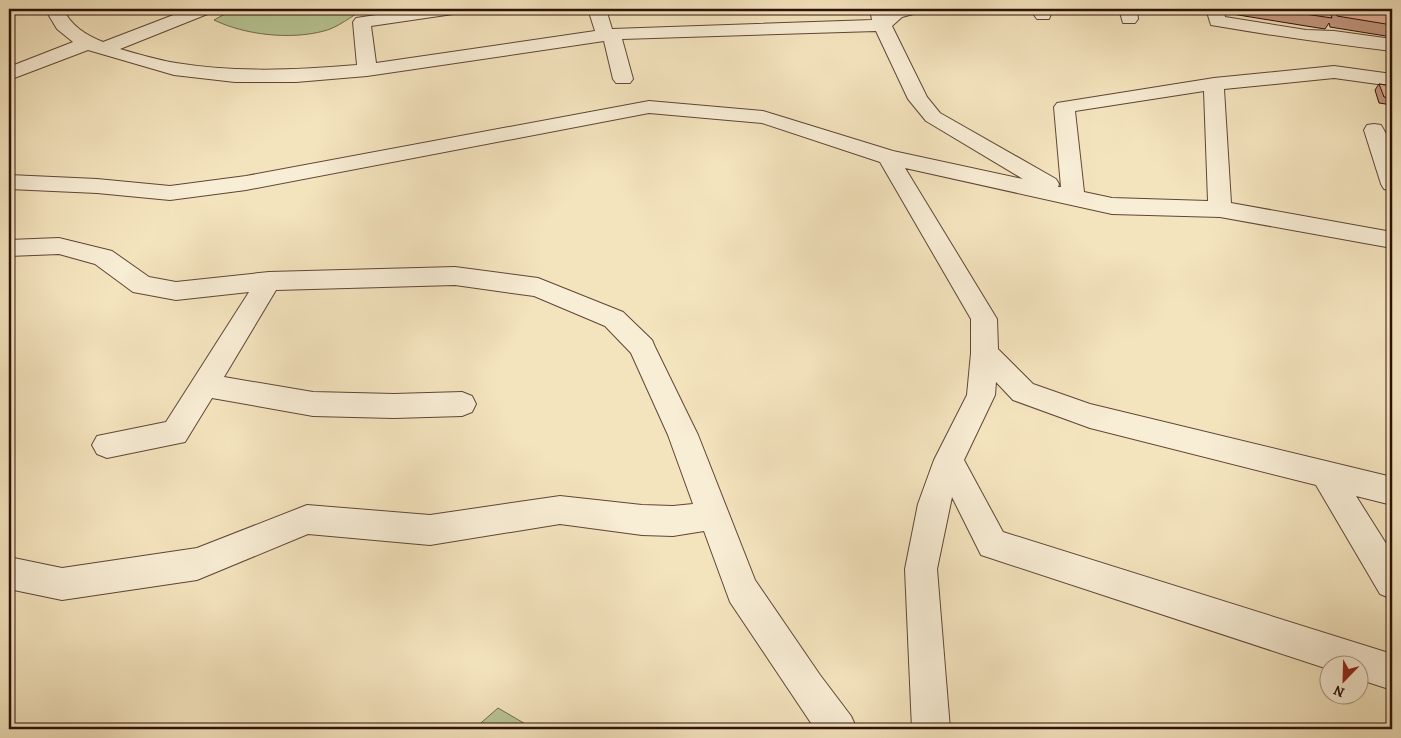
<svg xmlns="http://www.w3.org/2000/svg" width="1401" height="738" font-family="Alegreya,serif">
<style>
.green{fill:#b8c594;stroke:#726b4e}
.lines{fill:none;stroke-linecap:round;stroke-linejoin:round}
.minor-casing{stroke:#5f4636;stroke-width:2}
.minor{fill:#f8edd5;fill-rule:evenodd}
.wall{fill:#c79a84;stroke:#2d1108}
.building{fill:#e7b39a;stroke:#2d1108}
</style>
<rect width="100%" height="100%" fill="#f4e4be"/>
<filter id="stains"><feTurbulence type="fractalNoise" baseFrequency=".004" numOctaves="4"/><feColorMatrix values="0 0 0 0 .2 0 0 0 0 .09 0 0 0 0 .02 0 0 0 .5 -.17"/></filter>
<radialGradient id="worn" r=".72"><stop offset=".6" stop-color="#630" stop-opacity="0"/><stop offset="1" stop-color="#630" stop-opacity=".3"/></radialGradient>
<!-- green -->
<g class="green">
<path d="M 234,9 L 364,9 C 352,16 337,28 324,31 C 290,40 245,35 214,20 Z"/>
<polygon points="498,708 534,729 474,729"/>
</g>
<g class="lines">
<defs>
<g id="minor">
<path d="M 45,9 L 63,9 C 71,26 86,35 103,42 L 189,9 L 213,9 L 210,13 L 120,49 C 138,54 157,60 176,63 C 236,73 296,70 357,65 L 353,22 L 356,18 L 417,9 L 462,9 L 459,13 L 453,14 L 371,26 L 376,63 L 595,31 L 588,9 L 606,9 L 612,29 L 872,20 L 870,9 L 888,11 L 920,9 L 917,13 L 902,17 L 892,26 L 927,97 L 940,113 L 1056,179 L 1059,184 L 1058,187 L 1061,187 L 1054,107 L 1057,103 L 1214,78 L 1334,66 L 1392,74 L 1392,86 L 1334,78 L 1224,89 L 1231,203 L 1392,232 L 1392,248 L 1220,217 L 1112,214 L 905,168 L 997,319 L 998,349 L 1033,384 L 1090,404 L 1392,477 L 1392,505 L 1356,496 L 1392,553 L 1392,599 L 1380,594 L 1316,485 L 1090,428 L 1013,400 L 996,382 L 995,395 L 964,460 L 1003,532 L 1392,654 L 1392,690 L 1358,679 L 1358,666 L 1328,666 L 1328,669 L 981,555 L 952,497 L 937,569 L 950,729 L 912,729 L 905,569 L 918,504 L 934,460 L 967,395 L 971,353 L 971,319 L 880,162 L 762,123 L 649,113 L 246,190 L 170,200 L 97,193 L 9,189 L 9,175 L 97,179 L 170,186 L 246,176 L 649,101 L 763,111 L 893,151 L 1023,179 L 926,121 L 908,99 L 876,31 L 622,39 L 633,79 L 630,83 L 616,83 L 613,79 L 604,41 L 367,76 L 296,82 L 235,82 L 174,75 L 88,50 L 9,80 L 9,67 L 73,42 L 57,29 ZM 1204,91 L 1208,201 L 1112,198 L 1084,192 L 1075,111 Z"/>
<polygon points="1035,9 1053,9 1049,19 1037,19 1034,15"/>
<polygon points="1119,9 1137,9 1138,19 1135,23 1123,23"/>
<path d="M 1206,9 L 1224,9 L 1225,17 L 1306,30 L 1334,31 L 1392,39 L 1392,51 C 1333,44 1275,36 1217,26 L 1211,25 Z"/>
<path d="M 1374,124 L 1381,125 C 1394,144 1393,170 1392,191 L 1384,189 L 1381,184 L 1364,130 L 1367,125 Z"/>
<polygon points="59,238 112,251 149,277 176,282 269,272 455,267 538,278 623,312 652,340 655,347 698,435 755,580 820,675 851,716 857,729 815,729 730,602 704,531 673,536 642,535 560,524 430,545 308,534 197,580 62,600 9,589 9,557 62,568 197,548 307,505 430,515 560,496 642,505 673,506 693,504 668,435 631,353 605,326 534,296 455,285 276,290 224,377 313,392 394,394 462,392 472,396 476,404 472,412 462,416 394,418 313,416 212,398 185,442 107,458 97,454 92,445 97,436 166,422 249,292 176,300 133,292 95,264 59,254 9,256 9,240"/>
</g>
</defs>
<!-- minor casing -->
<use href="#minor" class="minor-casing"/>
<!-- minor -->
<use href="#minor" class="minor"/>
</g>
<!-- wall -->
<g class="wall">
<polygon points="1232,9 1392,9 1392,37 1330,27 1329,23 1325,29 1232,14"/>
<polygon points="1379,84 1392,86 1392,105 1379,103 1375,90"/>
</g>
<!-- building -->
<g class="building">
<polygon points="1271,9 1329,9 1332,18"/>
<polygon points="1335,9 1392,9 1392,25 1337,16"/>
<polygon points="1379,84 1392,86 1392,99 1384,97"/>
</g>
<!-- margin -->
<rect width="1401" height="738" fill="none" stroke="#f4e4be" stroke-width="30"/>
<rect x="10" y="10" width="1381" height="718" fill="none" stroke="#2d1108" stroke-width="2.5"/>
<rect x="15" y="15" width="1371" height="708" fill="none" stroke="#2d1108"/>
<!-- north arrow -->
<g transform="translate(1344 680) rotate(203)"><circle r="24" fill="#f8edd5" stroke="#a79583"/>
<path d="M0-4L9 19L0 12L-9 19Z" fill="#8f2418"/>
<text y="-8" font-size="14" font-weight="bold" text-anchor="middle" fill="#2d1108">N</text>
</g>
<rect width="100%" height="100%" filter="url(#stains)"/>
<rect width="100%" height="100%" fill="url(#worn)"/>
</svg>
